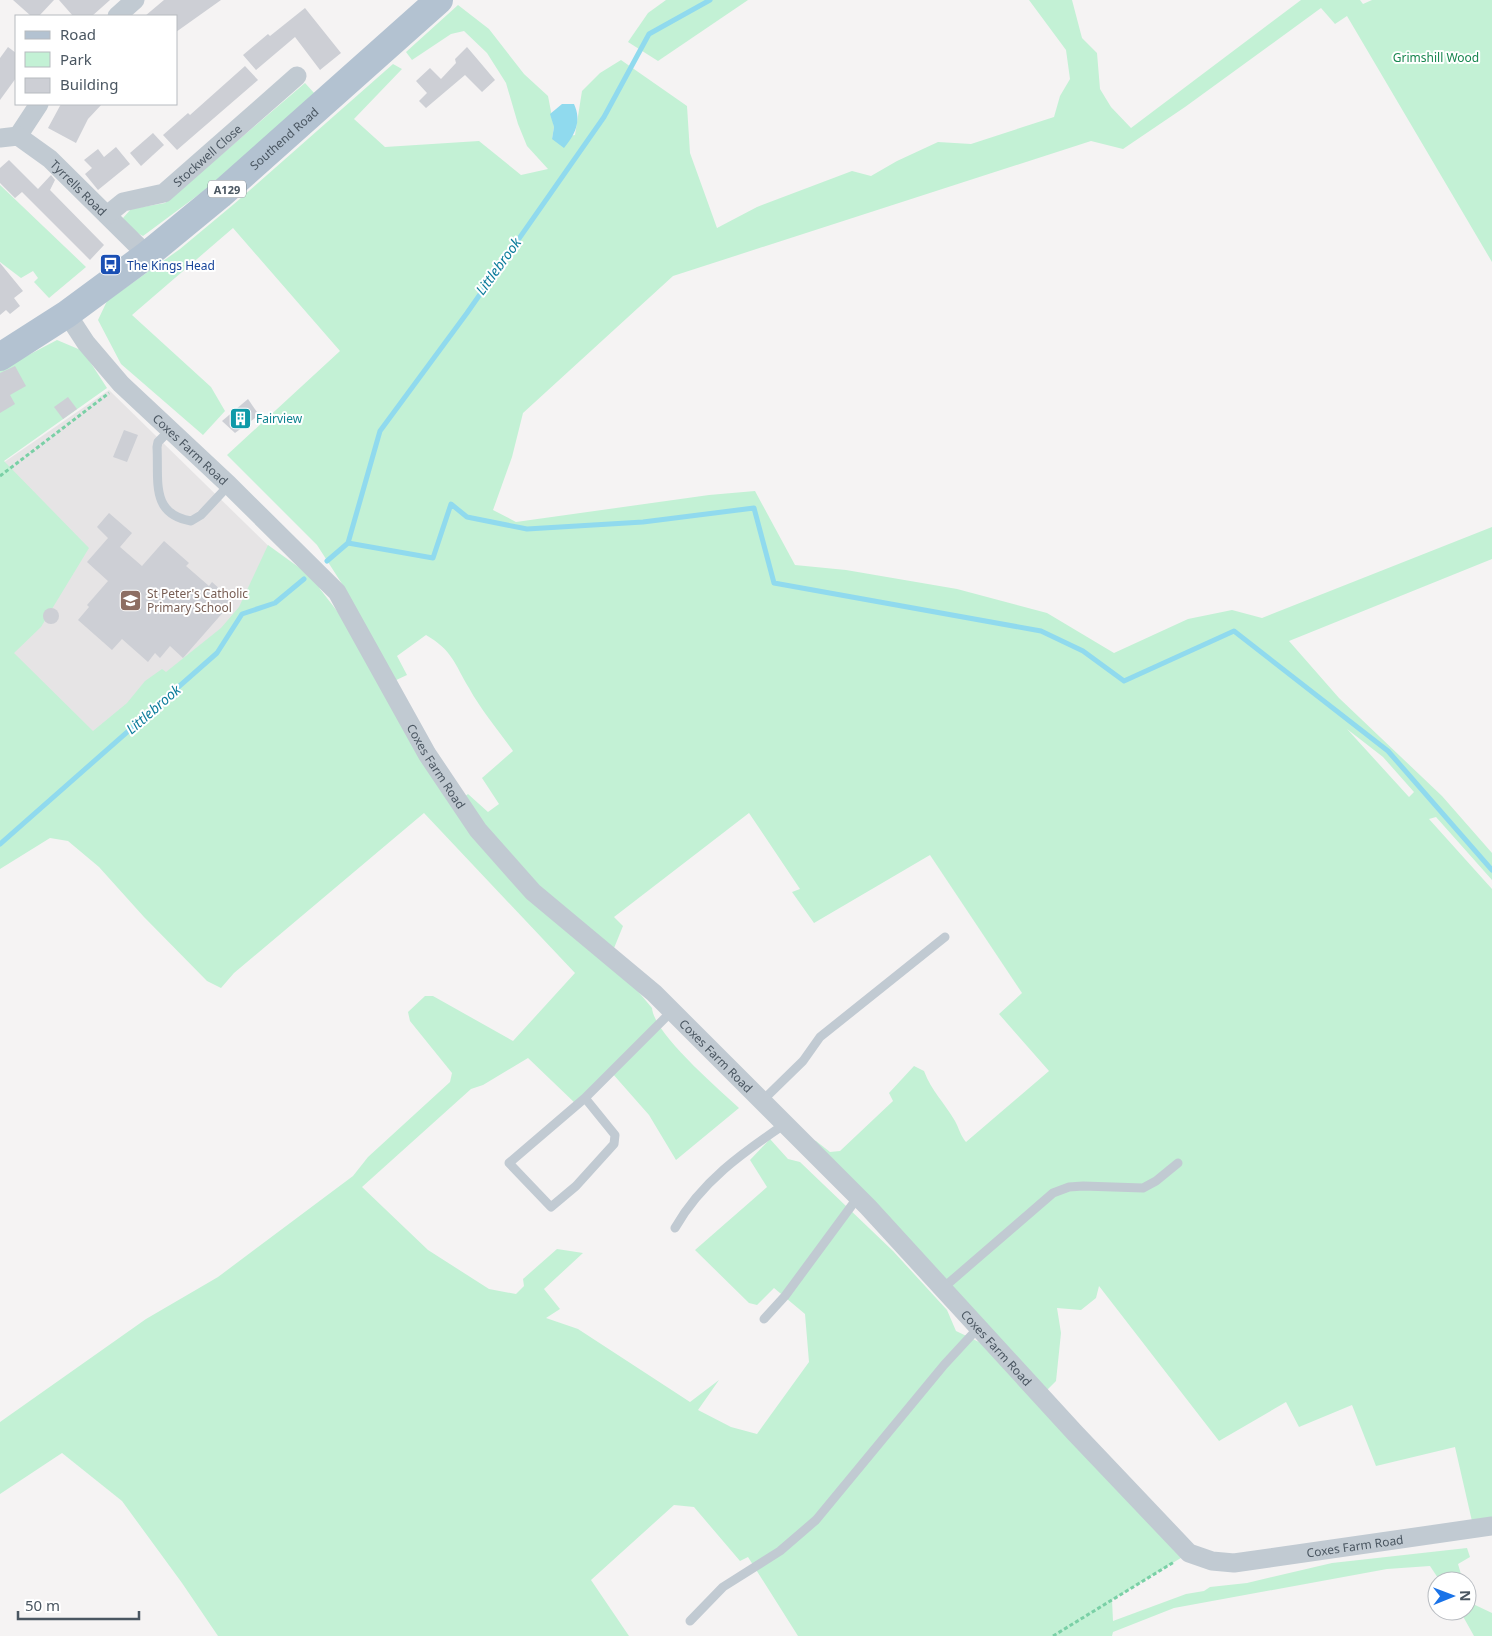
<svg xmlns="http://www.w3.org/2000/svg" width="1492" height="1636" font-family="'Noto Sans',sans-serif">
<style>
.education{fill:#e6e4e5}
.green{fill:#c3f1d5;fill-rule:evenodd}
.water{fill:#90daee}
.lines{fill:none;stroke-linecap:round;stroke-linejoin:round}
.stream{stroke:#90daee;stroke-width:5}
.building{fill:#cdcfd5}
.path{stroke:#7ad0a6;stroke-width:3;stroke-dasharray:4 2.5;stroke-linecap:butt}
.lane{stroke:#c1cad2;stroke-width:9}
.street{stroke:#c1cad2;stroke-width:19}
.primary{stroke:#b3c2d1;stroke-width:28}
.labels{text-anchor:middle;dominant-baseline:central;stroke-width:4;stroke-linejoin:round;paint-order:stroke}
.shield{fill:#fff;stroke:#808990;stroke-width:1}
.shield-label{font-size:11px;font-weight:bold;fill:#4a5661}
.park-label{font-size:12px;fill:#17864f;stroke:#fff}
.street-label{font-size:12px;fill:#4a5661;stroke:#fff}
.transit-label{font-size:12px;fill:#164399;stroke:#fff;text-anchor:start}
.culture-label{font-size:12px;fill:#0d838f;stroke:#fff;text-anchor:start}
.education-label{font-size:12px;fill:#785e54;stroke:#fff;text-anchor:start}
.water-label{font-size:14px;font-style:italic;fill:#0c7c9b;stroke:#fff}
</style>
<rect width="100%" height="100%" fill="#f5f3f3"/>
<!-- education -->
<polygon class="education" points="109,390 293,570 95,742 0,755 0,465"/>
<!-- green -->
<g class="green">
<polygon points="666,0 748,0 658,61 628,42 648,13"/>
<path d="M 1029,0 L 1072,0 L 1082,38 L 1097,53 L 1100,89 L 1111,107 L 1131,128 L 1301,0 L 1360,0 L 1363,4 L 1372,0 L 1492,0 L 1492,262 L 1347,16 L 1335,24 L 1321,8 L 1185,107 L 1123,149 L 1091,141 L 673,276 L 523,413 L 512,457 L 493,510 L 516,522 L 709,495 L 755,491 L 795,565 L 846,570 L 957,589 L 1047,613 L 1114,653 L 1188,619 L 1232,610 L 1262,618 L 1492,527 L 1492,559 L 1289,641 L 1339,698 L 1442,796 L 1492,853 L 1492,880 L 1436,817 L 1429,819 L 1492,889 L 1492,1526 L 1474,1530 L 1455,1447 L 1376,1466 L 1352,1405 L 1299,1427 L 1286,1402 L 1219,1441 L 1099,1286 L 1096,1298 L 1081,1310 L 1057,1308 L 1061,1333 L 1056,1381 L 1041,1396 L 1189,1553 L 1112,1600 L 1113,1621 L 1186,1594 L 1204,1591 L 1210,1587 L 1247,1583 L 1332,1563 L 1467,1548 L 1470,1557 L 1458,1564 L 1463,1581 L 1440,1581 L 1430,1566 L 1387,1569 L 1174,1608 L 1113,1632 L 1112,1636 L 798,1636 L 748,1557 L 740,1561 L 694,1507 L 674,1505 L 591,1580 L 629,1636 L 218,1636 L 182,1583 L 122,1501 L 62,1453 L 0,1494 L 0,1422 L 146,1319 L 218,1277 L 353,1176 L 368,1157 L 450,1082 L 452,1073 L 410,1021 L 408,1012 L 425,996 L 433,996 L 513,1041 L 575,973 L 424,813 L 234,973 L 221,988 L 207,981 L 144,917 L 99,867 L 68,841 L 50,838 L 0,869 L 0,370 L 57,340 L 83,351 L 107,388 L 4,461 L 89,548 L 41,627 L 14,653 L 93,731 L 127,703 L 145,681 L 162,669 L 166,672 L 221,628 L 239,607 L 268,545 L 315,579 L 320,589 L 368,651 L 459,801 L 468,794 L 488,812 L 499,804 L 482,778 L 513,751 C 498,730 481,710 469,688 C 454,663 453,651 426,635 L 397,656 L 407,675 L 392,682 L 346,590 L 317,545 L 227,455 L 340,351 L 233,228 L 132,315 L 211,387 L 225,411 L 203,435 L 121,364 L 98,320 L 107,301 L 180,249 L 234,204 L 393,64 L 402,69 L 354,119 L 385,147 L 479,141 L 521,175 L 548,169 L 527,146 L 518,124 L 506,83 L 487,53 L 464,31 L 451,34 L 412,60 L 406,52 L 458,5 L 489,29 L 524,74 L 548,96 L 554,127 L 552,139 L 575,135 L 582,91 L 600,73 L 621,60 L 687,106 L 690,153 L 717,228 L 757,207 L 852,171 L 871,176 L 897,161 L 938,142 L 971,144 L 1054,117 L 1060,96 L 1070,79 L 1066,50 ZM 1347,729 L 1383,757 L 1414,792 L 1409,797 ZM 749,813 L 800,889 L 792,892 L 814,923 L 930,855 L 1022,993 L 999,1014 L 1049,1071 L 966,1142 C 960,1135 959,1128 955,1121 C 944,1102 932,1092 924,1071 L 914,1066 L 889,1093 L 893,1101 L 840,1151 L 830,1152 L 816,1141 L 807,1138 L 1000,1352 L 956,1331 L 947,1310 L 893,1251 L 800,1162 L 788,1159 L 770,1139 L 750,1160 L 767,1187 L 695,1250 L 749,1303 L 757,1305 L 774,1288 L 805,1314 L 809,1362 L 757,1434 L 731,1427 L 698,1410 L 719,1380 L 690,1402 L 578,1329 L 546,1318 L 560,1309 L 544,1289 L 583,1253 L 557,1249 L 523,1279 L 524,1286 L 516,1294 L 489,1289 L 428,1250 L 362,1187 L 471,1089 L 483,1085 L 528,1058 L 577,1105 L 612,1073 L 649,1115 L 676,1160 L 739,1108 C 718,1088 654,1034 652,1008 L 610,958 L 623,926 L 614,917 Z"/>
<polygon points="305,83 315,94 209,187 143,236 128,228 123,218 131,209 165,203"/>
<polygon points="0,185 86,267 49,298 34,282 38,278 33,271 21,278 0,262"/>
<polygon points="1467,1591 1473,1604 1492,1613 1492,1636 1474,1636 1460,1611 1467,1611"/>
</g>
<!-- water -->
<path class="water" d="M 562,104 L 574,104 C 582,121 575,135 564,148 L 552,139 L 554,127 L 550,114 Z"/>
<g class="lines">
<!-- stream -->
<g class="stream">
<polyline points="348,543 433,558 451,504 467,517 527,529 643,522 754,508 774,583 1041,631 1083,651 1124,681 1234,631 1388,751 1492,870"/>
<polyline points="327,561 348,543 380,431 467,313 604,117 649,34 710,0"/>
<polyline points="0,844 217,653 242,614 275,603 304,579"/>
</g>
</g>
<!-- building -->
<g class="building">
<polygon points="13,0 54,0 39,16 31,16"/>
<polygon points="59,0 110,0 92,16 73,16"/>
<polygon points="164,0 221,0 176,32 176,16 145,16"/>
<polygon points="305,8 341,53 320,70 295,37 256,70 243,55 268,34 270,36"/>
<polygon points="8,47 16,53 16,78 0,100 0,58"/>
<polygon points="467,47 495,80 482,92 465,75 426,108 419,101 427,93 416,81 430,68 441,79 456,63 455,59"/>
<polygon points="245,66 258,80 177,150 163,135 188,113 190,115"/>
<polygon points="61,104 102,104 88,119 76,143 48,128"/>
<polygon points="153,133 164,145 141,166 130,153"/>
<polygon points="116,147 130,164 98,190 85,174 92,168 84,160 98,149 104,157"/>
<polygon points="9,160 38,189 51,175 55,180 50,190 104,245 90,260 22,192 15,198 0,183 0,168"/>
<polygon points="0,263 23,291 14,298 20,306 10,314 6,310 0,315"/>
<polygon points="15,366 26,386 10,395 15,404 0,413 0,373"/>
<polygon points="68,397 77,409 63,419 54,407"/>
<polygon points="248,399 259,415 235,433 222,421"/>
<polygon points="124,430 138,435 127,462 113,457"/>
<polygon points="109,513 132,533 120,547 142,566 164,541 189,563 186,566 209,586 212,582 233,601 183,658 170,646 160,658 155,653 148,662 122,639 112,650 78,620 89,607 87,605 108,581 87,562 108,538 97,527"/>
<circle cx="51" cy="616" r="8"/>
</g>
<g class="lines">
<!-- path -->
<g class="path">
<polyline points="0,476 109,393"/>
<polyline points="1053,1636 1174,1562"/>
</g>
<!-- lane -->
<g class="lane">
<path d="M 171,429 L 158,442 L 157,447 C 159,481 150,514 191,521 L 201,515 L 229,485"/>
<polyline points="585,1098 509,1163 551,1207 576,1186 614,1144 615,1135 585,1098 672,1011"/>
<polyline points="762,1101 803,1061 820,1037 945,937"/>
<path d="M 675,1228 C 701,1182 742,1153 785,1124"/>
<polyline points="943,1288 1053,1193 1069,1187 1083,1186 1143,1188 1156,1181 1178,1163"/>
<polyline points="764,1319 785,1296 858,1197"/>
<polyline points="690,1621 723,1587 780,1551 816,1520 944,1365 979,1327"/>
</g>
<!-- street -->
<g class="street">
<polyline points="117,16 135,0"/>
<polyline points="18,136 39,104"/>
<path id="s1" d="M 0,138 L 18,136 L 50,159 L 147,255"/>
<path id="s2" d="M 107,215 L 123,202 L 164,193 L 297,76"/>
<path id="s3" d="M 67,314 L 86,343 L 121,384 L 229,485 L 337,592 L 427,754 L 478,830 L 533,892 L 654,993 L 868,1207 L 1075,1433 L 1189,1553 L 1212,1561 L 1234,1563 L 1492,1526"/>
</g>
<!-- primary -->
<path class="primary" id="s4" d="M 0,357 L 67,314 L 147,255 L 220,195 L 439,0"/>
</g>
<!-- icons -->
<defs>
<symbol id="bus-square" viewBox="-11 -11 22 22"><rect x="-9" y="-9" width="18" height="18" rx="4" fill="#1a4fb4" stroke="#fff"/><path d="M-5-6H5V4H4V6H2V4H-2V6H-4V4H-5ZM-3.5-4V0h7V-4ZM-3.5 1.2v1.5H-2V1.2ZM2 1.2v1.5H3.5V1.2Z" fill="#fff"/></symbol>
<symbol id="building-square" viewBox="-11 -11 22 22"><rect x="-9" y="-9" width="18" height="18" rx="4" fill="#0f9aa8" stroke="#fff"/><path d="M-4-6H4V6H1V3H-1V6H-4ZM-2.5-4.3h1.7v1.8h-1.7ZM.8-4.3h1.7v1.8H.8ZM-2.5-1h1.7V.8h-1.7ZM.8-1h1.7V.8H.8Z" fill="#fff"/></symbol>
<symbol id="school-square" viewBox="-11 -11 22 22"><rect x="-9" y="-9" width="18" height="18" rx="4" fill="#8d6e63" stroke="#fff"/><path d="M0-5L7-2L0 1L-7-2ZM-4 1L0 2.5L4 1V4Q0 6-4 4Z" fill="#fff"/></symbol>
</defs>
<g fill-rule="evenodd">
<use href="#bus-square" x="98" y="252" width="25" height="25"/>
<use href="#building-square" x="228" y="406" width="25" height="25"/>
<use href="#school-square" x="118" y="588" width="25" height="25"/>
</g>
<g class="labels">
<!-- shield labels -->
<rect class="shield" x="208" y="180.5" width="38" height="17" rx="4"/>
<g class="shield-label">
<text x="227" y="189">A129</text>
</g>
<!-- park labels -->
<g class="park-label">
<text x="1436" y="57">Grimshill Wood</text>
</g>
<!-- street labels -->
<g class="street-label">
<text stroke="none"><textPath href="#s4" startOffset="359">Southend Road</textPath></text>
<text stroke="none"><textPath href="#s2" startOffset="120">Stockwell Close</textPath></text>
<text stroke="none"><textPath href="#s1" startOffset="98">Tyrrells Road</textPath></text>
<text stroke="none"><textPath href="#s3" startOffset="184">Coxes Farm Road</textPath></text>
<text stroke="none"><textPath href="#s3" startOffset="589">Coxes Farm Road</textPath></text>
<text stroke="none"><textPath href="#s3" startOffset="994">Coxes Farm Road</textPath></text>
<text stroke="none"><textPath href="#s3" startOffset="1399">Coxes Farm Road</textPath></text>
<text stroke="none"><textPath href="#s3" startOffset="1849">Coxes Farm Road</textPath></text>
</g>
<!-- transit labels -->
<g class="transit-label">
<text x="127" y="265">The Kings Head</text>
</g>
<!-- culture labels -->
<g class="culture-label">
<text x="256" y="418">Fairview</text>
</g>
<!-- education labels -->
<g class="education-label">
<text x="147" y="593">St Peter's Catholic<tspan x="147" dy="14">Primary School</tspan></text>
</g>
<!-- water labels -->
<g class="water-label">
<text transform="translate(498 266) rotate(-54)">Littlebrook</text>
<text transform="translate(153 709) rotate(-41)">Littlebrook</text>
</g>
</g>
<!-- legend -->
<rect x="15" y="15" width="162" height="90" fill="#ffffff" stroke="#b7bbc0"/>
<rect x="25" y="31" width="25" height="8" fill="#b3c2d1" stroke="#b7bbc0"/>
<text x="60" y="40" font-size="15" fill="#4a5661">Road</text>
<rect x="25" y="52" width="25" height="15" fill="#c3f1d5" stroke="#b7bbc0"/>
<text x="60" y="65" font-size="15" fill="#4a5661">Park</text>
<rect x="25" y="78" width="25" height="15" fill="#cdcfd5" stroke="#b7bbc0"/>
<text x="60" y="90" font-size="15" fill="#4a5661">Building</text>
<!-- north arrow -->
<g transform="translate(1452 1596) rotate(89)"><circle r="24" fill="#ffffff" stroke="#b7bbc0"/>
<path d="M0-4L9 19L0 12L-9 19Z" fill="#1a73e8"/>
<text y="-8" font-size="14" font-weight="bold" text-anchor="middle" fill="#4a5661">N</text>
</g>
<!-- scale -->
<path d="M18 1611v8h121v-8" fill="none" stroke="#4a5661" stroke-width="2.5"/>
<text x="25" y="1611" font-size="15" fill="#4a5661" stroke="#ffffff" stroke-width="4" paint-order="stroke">50 m</text>
</svg>
